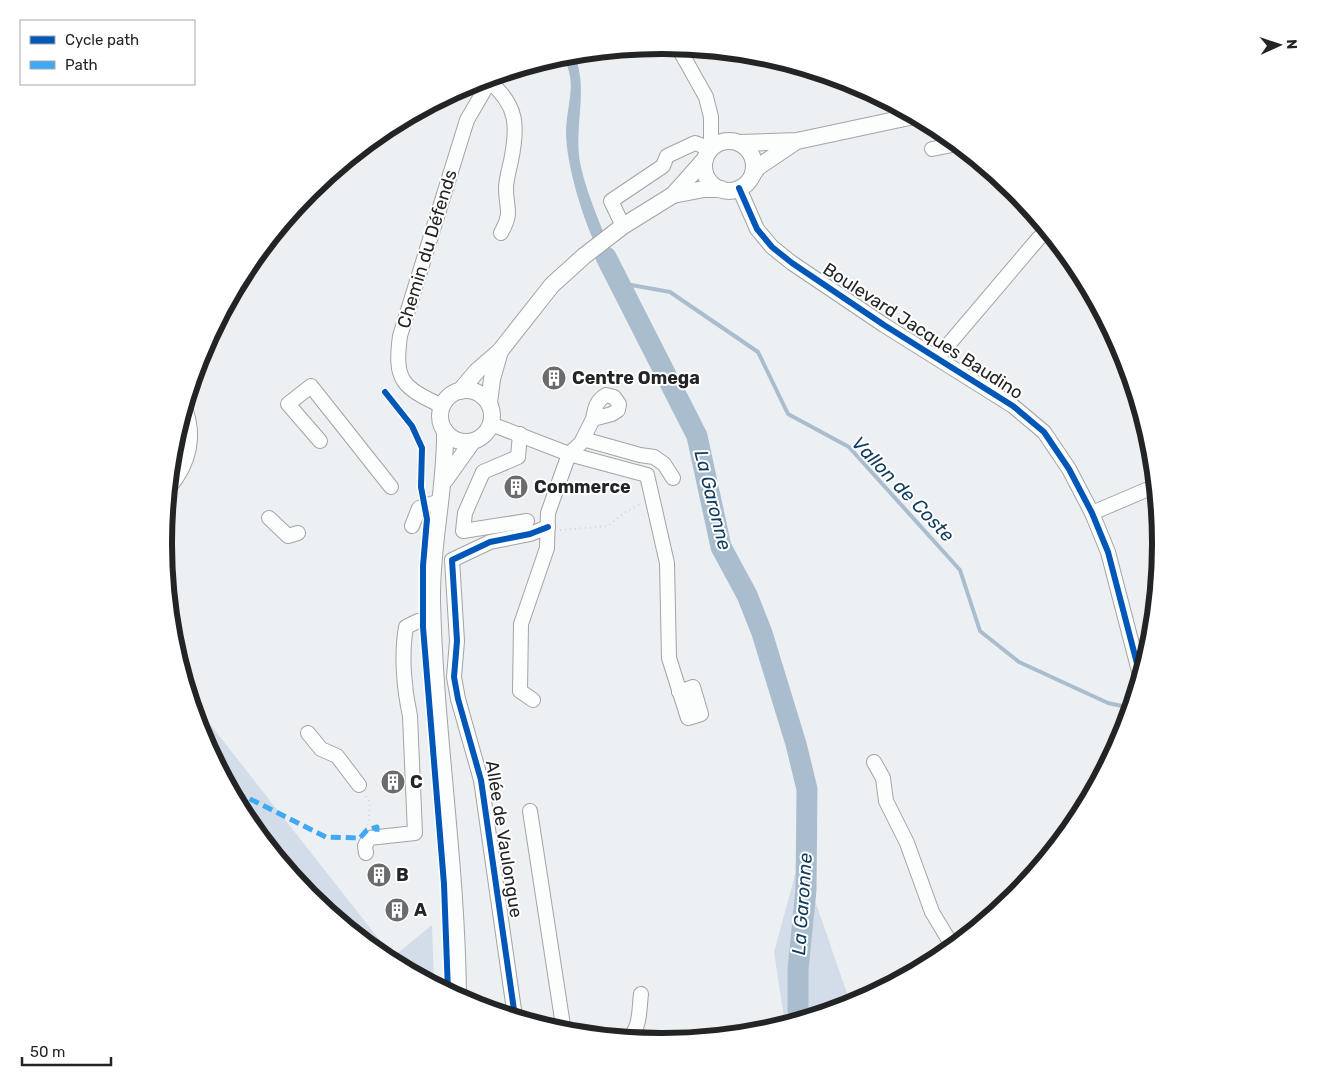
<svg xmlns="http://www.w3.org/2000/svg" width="1324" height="1087" font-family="Rubik,sans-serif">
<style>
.green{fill:#d2dde9}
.water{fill:#aabdcf}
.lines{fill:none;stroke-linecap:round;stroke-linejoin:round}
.stream{stroke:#aabdcf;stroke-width:4}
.river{stroke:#aabdcf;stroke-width:21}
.minor-casing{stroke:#a2a4a6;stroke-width:16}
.major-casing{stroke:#a2a4a6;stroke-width:18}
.path{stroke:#d4d4d5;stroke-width:2;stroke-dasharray:1 4;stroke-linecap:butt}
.minor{stroke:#fcfdfd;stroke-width:14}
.major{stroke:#fcfdfd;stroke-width:16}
.quiet{stroke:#3fa9f5;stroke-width:5;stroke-dasharray:10 5;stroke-linecap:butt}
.cycleway-casing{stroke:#fff;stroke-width:9}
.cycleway{stroke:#0057b8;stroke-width:6}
.labels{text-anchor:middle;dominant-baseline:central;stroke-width:4;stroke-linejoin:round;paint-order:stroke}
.street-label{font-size:18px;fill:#232425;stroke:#fff}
.poi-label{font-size:18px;font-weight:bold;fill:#232425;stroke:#fff;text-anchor:start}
.water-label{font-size:19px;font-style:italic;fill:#0f3b5e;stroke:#fff}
.rim{fill:none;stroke:#232425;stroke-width:6}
</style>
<rect width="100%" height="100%" fill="#edf0f2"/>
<!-- green -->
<g class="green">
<polygon points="191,700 393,957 432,925 434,984 385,958 309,896 247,820 201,734"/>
<polygon points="800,857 851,1005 785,1025 774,952"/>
</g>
<!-- water -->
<path class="water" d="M 574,54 C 590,90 572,129 581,167 C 590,207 611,243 620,283 C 592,255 567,173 566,134 C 566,103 579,84 562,55 Z"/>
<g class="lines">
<!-- stream -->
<polyline class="stream" points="620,283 670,292 758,352 788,414 849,447 960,570 980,631 1019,662 1108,703 1131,708"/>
<!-- river -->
<polyline class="river" points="606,257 697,436 721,547 747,595 762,633 796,744 807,789 806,890 798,969 798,1010 802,1020"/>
<defs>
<g id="minor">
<path d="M 489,81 C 518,106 518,126 511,161 C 509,170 506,180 506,188 C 506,210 513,211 501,233"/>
<polyline points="932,149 957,144"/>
<polyline points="739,188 757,229 772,247 792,263 884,325 1013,406 1044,432 1069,469 1092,513 1108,552 1140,675"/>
<polyline points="623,226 611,201 663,166 667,156 695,143 711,149 711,117 706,97 678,47"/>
<polyline points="937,358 1038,239 1047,231"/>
<path d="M 442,406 C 402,387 394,381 400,336 L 467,120 L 492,77"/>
<polyline points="491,424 569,454 647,475 667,563 669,658 688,718 701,714 693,687 679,692"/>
<polyline points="520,434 518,457 483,472 465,513 463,531 527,521"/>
<polyline points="583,439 640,455 654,457 664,464 673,478"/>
<polyline points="320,441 288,404 311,386 391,487"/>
<path d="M 169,488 C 188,465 196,438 185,408"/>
<polyline points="1092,513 1146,490 1155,489"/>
<polyline points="269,518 288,536 298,533"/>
<polyline points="412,526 419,508 440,501"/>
<path d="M 533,700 L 520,691 L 521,624 L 547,548 L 548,513 L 569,454 L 581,443 L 593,419 L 612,414 L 618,410 L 619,404 L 614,397 L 606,395 C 596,401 595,408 593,419"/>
<polyline points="308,733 321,749 337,756 359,785"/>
<polyline points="874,762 883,778 886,801 907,843 932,912 953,947"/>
<polyline points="530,811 564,1032"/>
<path d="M 366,853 L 365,846 L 369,838 L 415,833 L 410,716 C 404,689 401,655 406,627 L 418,621 L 433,618"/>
<polyline points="515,1017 481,780 458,699 454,677 457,641 452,560 490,542 530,534 548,527"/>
<path d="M 627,1039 C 641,1030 639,1008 641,994"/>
</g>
<g id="major">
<circle cx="729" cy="166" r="25"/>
<polyline points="739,143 797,141 914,116"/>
<polyline points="753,174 758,167 795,142"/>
<polyline points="673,195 704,189 721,189"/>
<circle cx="466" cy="416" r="26"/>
<polyline points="460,391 477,371 500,351 552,285 584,256 623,226 673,195 705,159"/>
<polyline points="489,403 492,379 500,351"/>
<path d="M 445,431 C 446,488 431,543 432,600 C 435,733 457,864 458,997"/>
<polyline points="445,480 472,442"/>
</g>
</defs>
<!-- minor casing -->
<use href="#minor" class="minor-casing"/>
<!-- major casing -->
<use href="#major" class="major-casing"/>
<!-- path -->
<g class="path">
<polyline points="560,530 608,526 624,513 641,504"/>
<polyline points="366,796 370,802 368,825"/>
</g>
<!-- minor -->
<use href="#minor" class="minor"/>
<!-- major -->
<use href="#major" class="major"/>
<!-- quiet -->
<polyline class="quiet" points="235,797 248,798 326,837 360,838 367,830 377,827 377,835"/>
<defs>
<g id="cycleway">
<polyline points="739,188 757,229 772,247 792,263 884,325 1013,406 1044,432 1069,469 1092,513 1108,552 1140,675"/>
<polyline points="385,392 412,426 422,448 421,487 427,519 423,566 423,627 444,884 448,992"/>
<polyline points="515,1017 481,780 458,699 454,677 457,641 452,560 490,542 530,534 548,527"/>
</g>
</defs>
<!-- cycleway casing -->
<use href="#cycleway" class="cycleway-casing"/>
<!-- cycleway -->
<use href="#cycleway" class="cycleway"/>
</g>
<!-- icons -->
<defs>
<symbol id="building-disc" viewBox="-11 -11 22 22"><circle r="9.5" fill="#6a6b6d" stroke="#fff"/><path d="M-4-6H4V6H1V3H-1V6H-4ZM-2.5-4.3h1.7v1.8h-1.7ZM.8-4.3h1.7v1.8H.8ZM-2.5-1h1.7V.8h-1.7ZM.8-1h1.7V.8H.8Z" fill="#fff"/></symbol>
</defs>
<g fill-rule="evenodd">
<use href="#building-disc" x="540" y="364" width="28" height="28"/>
<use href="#building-disc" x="502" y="473" width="28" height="28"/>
<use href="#building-disc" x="379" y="768" width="28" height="28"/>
<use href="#building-disc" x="365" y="861" width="28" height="28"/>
<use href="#building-disc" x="383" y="896" width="28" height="28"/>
</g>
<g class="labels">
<!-- street labels -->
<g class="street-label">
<text transform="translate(427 249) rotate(-73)">Chemin du Défends</text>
<text transform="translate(923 331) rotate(33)">Boulevard Jacques Baudino</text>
<text transform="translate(504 839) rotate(81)">Allée de Vaulongue</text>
</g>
<!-- poi labels -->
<g class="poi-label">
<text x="572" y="378">Centre Omega</text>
<text x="534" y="487">Commerce</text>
<text x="410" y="782">C</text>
<text x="396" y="875">B</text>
<text x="414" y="910">A</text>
</g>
<!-- water labels -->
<g class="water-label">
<text transform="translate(903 489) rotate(46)">Vallon de Coste</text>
<text transform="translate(713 500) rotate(76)">La Garonne</text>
<text transform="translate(802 904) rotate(-86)">La Garonne</text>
</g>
</g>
<!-- crop -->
<path d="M0 0H1324V1087H0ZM661 54H663A489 489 0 0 1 1152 543V544A489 489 0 0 1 663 1033H661A489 489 0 0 1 172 544V543A489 489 0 0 1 661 54Z" fill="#fff" fill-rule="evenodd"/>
<path class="rim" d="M661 54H663A489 489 0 0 1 1152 543V544A489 489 0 0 1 663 1033H661A489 489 0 0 1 172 544V543A489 489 0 0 1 661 54Z"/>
<!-- legend -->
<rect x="20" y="20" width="175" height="65" fill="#ffffff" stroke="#a7a7a8"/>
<rect x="30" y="36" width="25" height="8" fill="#0057b8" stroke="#a7a7a8"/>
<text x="65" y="45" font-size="15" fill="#232425">Cycle path</text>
<rect x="30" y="61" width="25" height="8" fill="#3fa9f5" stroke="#a7a7a8"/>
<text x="65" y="70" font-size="15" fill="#232425">Path</text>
<!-- north arrow -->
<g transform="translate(1279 45) rotate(87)" stroke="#ffffff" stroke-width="4" paint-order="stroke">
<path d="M0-4L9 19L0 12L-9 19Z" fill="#232425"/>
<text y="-8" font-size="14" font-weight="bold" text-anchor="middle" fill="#232425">N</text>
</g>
<!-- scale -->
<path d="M22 1057v8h89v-8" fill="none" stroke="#232425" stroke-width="2.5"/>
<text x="30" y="1057" font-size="15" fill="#232425" stroke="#ffffff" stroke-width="4" paint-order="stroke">50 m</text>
</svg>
